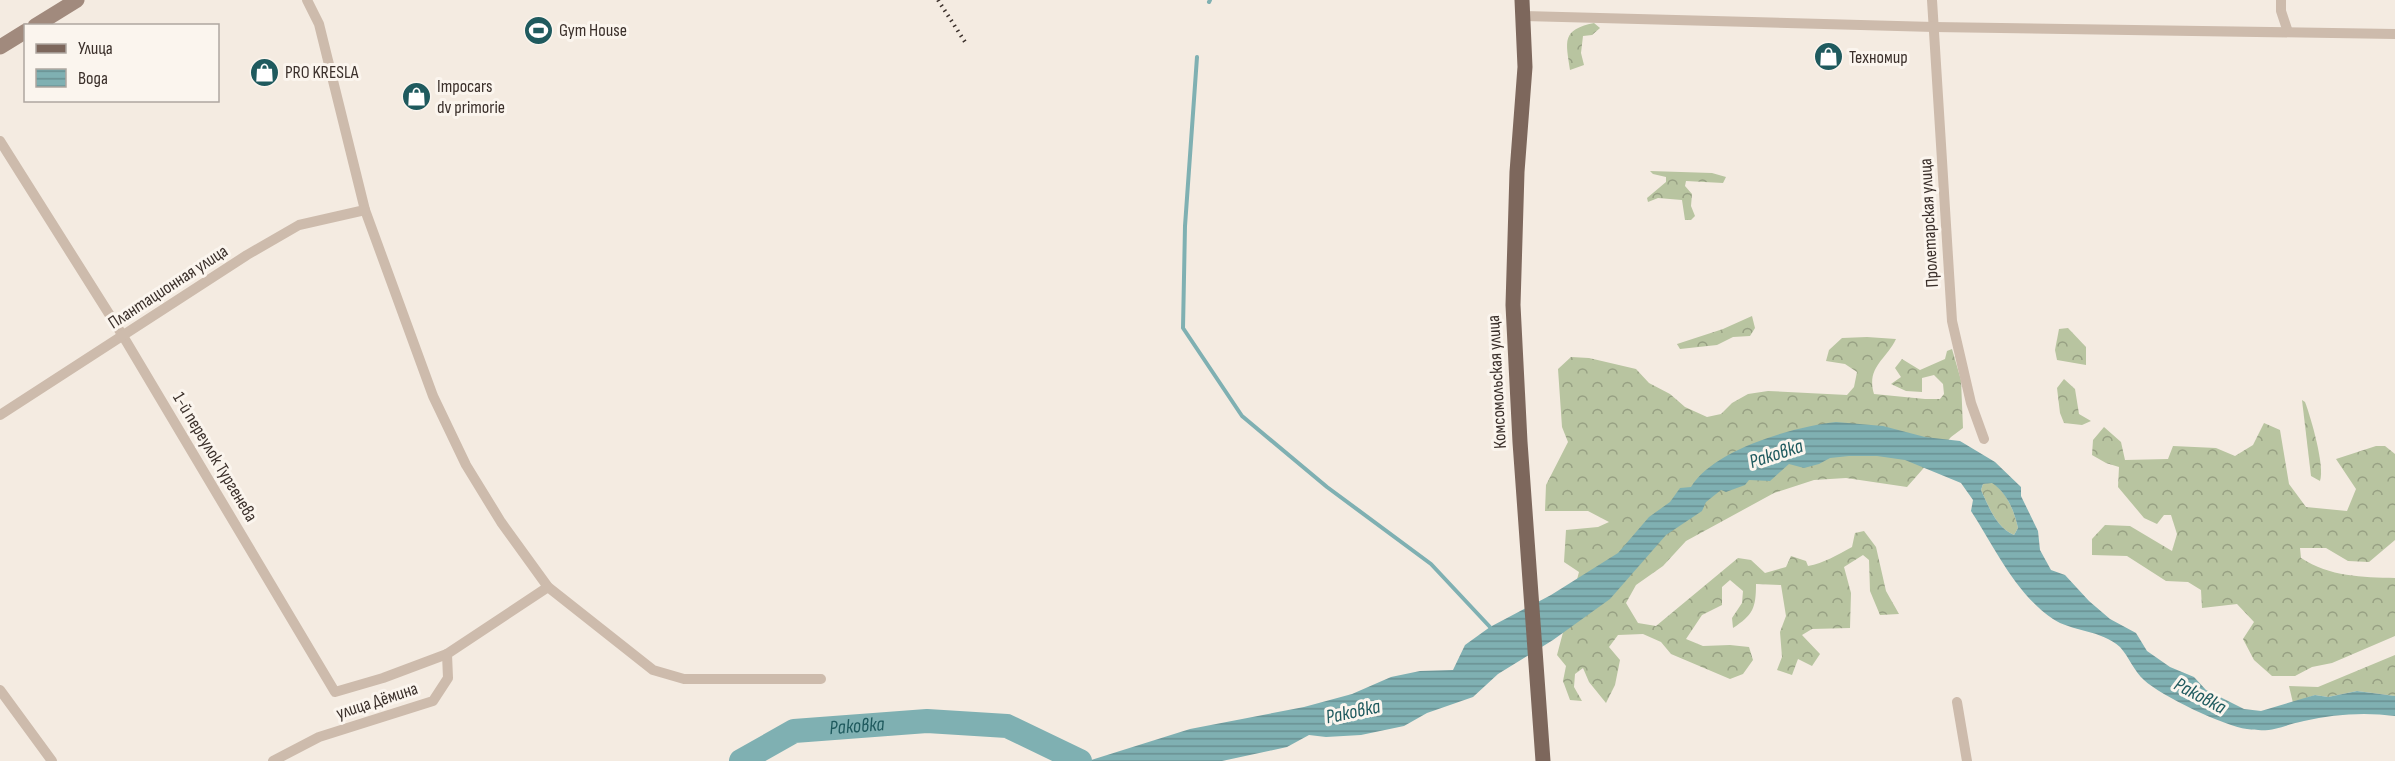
<svg xmlns="http://www.w3.org/2000/svg" width="2395" height="761" font-family="'Sofia Sans Condensed',sans-serif">
<style>
.forest{fill:url(#forest-crowns)}
.water{fill:url(#water-rules);fill-rule:evenodd}
.lines{fill:none;stroke-linecap:round;stroke-linejoin:round}
.stream{stroke:#7fb0b2;stroke-width:4}
.river{stroke:#7fb0b2;stroke-width:24}
.street{stroke:#cdbbac;stroke-width:10}
.secondary{stroke:#a18a7d;stroke-width:15}
.primary{stroke:#7d675c;stroke-width:15}
.rail{stroke:#3b302b;stroke-width:4;stroke-dasharray:1.5 4.5;stroke-linecap:butt}
.labels{text-anchor:middle;dominant-baseline:central;stroke-width:6;stroke-linejoin:round;paint-order:stroke}
.poi-label{font-size:18px;fill:#3b302b;stroke:#fbf5ee;text-anchor:start}
.street-label{font-size:18px;fill:#3b302b;stroke:#fbf5ee}
.water-label{font-size:20px;font-style:italic;fill:#1f5a5e;stroke:#fbf5ee}
</style>
<defs>
<pattern id="forest-crowns" width="20" height="18" patternUnits="userSpaceOnUse" patternTransform="scale(1.5)"><rect width="20" height="18" fill="#b8c4a0"/><path d="M2 6a3 3 0 1 1 6 0M12 15a3 3 0 1 1 6 0" fill="none" stroke="#97a083"/></pattern>
<pattern id="water-rules" width="6" height="5" patternUnits="userSpaceOnUse" patternTransform="scale(1.5)"><rect width="6" height="5" fill="#7fb0b2"/><path d="M0 2.5h6" fill="none" stroke="#699091"/></pattern>
</defs>
<rect width="100%" height="100%" fill="#f4ebe1"/>
<!-- forest -->
<g class="forest">
<path d="M 1594,23 L 1600,28 L 1592,35 L 1583,36 L 1581,53 L 1584,65 L 1570,70 C 1566,41 1561,30 1594,23 Z"/>
<polygon points="1650,171 1712,173 1726,177 1723,183 1686,181 1685,186 1692,194 1691,206 1695,216 1691,220 1685,220 1682,200 1658,198 1648,202 1647,198 1666,182 1666,177 1653,174"/>
<polygon points="1752,316 1755,328 1750,336 1733,337 1717,345 1680,349 1677,344 1723,329"/>
<polygon points="2068,328 2086,347 2086,365 2057,360 2055,350 2059,329"/>
<path d="M 1867,337 L 1896,339 C 1886,360 1866,367 1874,394 L 1925,399 L 1940,399 L 1944,394 L 1943,384 L 1934,375 L 1922,378 L 1922,392 L 1906,391 L 1891,384 L 1901,377 L 1895,368 L 1902,359 L 1920,370 L 1945,359 L 1947,351 L 1952,349 L 1961,380 L 1963,428 L 1951,437 L 1907,487 L 1846,478 L 1814,480 L 1774,493 L 1686,541 L 1663,566 L 1636,585 L 1626,603 L 1638,623 L 1656,626 L 1738,558 L 1751,560 L 1765,573 L 1786,567 L 1791,556 L 1806,561 L 1808,566 C 1824,563 1837,555 1852,547 L 1855,533 L 1864,531 L 1876,547 L 1886,591 L 1899,614 L 1880,615 L 1870,591 L 1869,560 L 1863,555 L 1844,567 L 1851,593 L 1850,628 L 1812,629 L 1802,635 L 1820,654 L 1812,666 L 1798,659 L 1792,675 L 1777,670 L 1782,657 L 1780,632 L 1786,616 L 1781,585 L 1756,584 C 1756,608 1753,615 1733,628 L 1732,618 L 1742,603 L 1743,591 L 1730,580 L 1722,587 L 1722,605 L 1702,615 L 1686,639 L 1703,646 L 1730,645 L 1749,647 L 1753,660 L 1743,674 L 1730,679 L 1671,654 L 1661,642 L 1643,634 L 1618,635 L 1609,647 L 1620,660 L 1615,685 L 1606,703 L 1589,682 L 1583,668 L 1575,674 L 1574,687 L 1582,701 L 1570,700 L 1563,681 L 1566,666 L 1557,655 L 1579,572 L 1564,562 L 1566,530 L 1598,527 L 1609,522 L 1588,511 L 1545,511 L 1546,485 L 1568,442 L 1562,427 L 1558,369 L 1571,357 L 1589,358 L 1636,369 L 1649,383 L 1670,394 L 1685,407 L 1707,417 L 1721,414 L 1732,403 L 1748,394 L 1768,391 L 1847,395 L 1854,387 L 1857,372 L 1845,364 L 1826,361 L 1829,350 L 1842,338 Z"/>
<polygon points="2064,379 2075,389 2079,414 2091,421 2082,425 2064,423 2060,413 2057,388"/>
<path d="M 2302,400 L 2305,402 C 2311,418 2325,466 2320,481 L 2311,476 Z"/>
<path d="M 2264,423 L 2280,430 L 2289,484 L 2306,507 L 2347,511 L 2356,489 L 2336,459 L 2376,446 L 2385,446 L 2395,454 L 2395,540 L 2369,562 L 2348,561 L 2326,548 L 2300,548 L 2301,558 C 2330,577 2362,577 2395,578 L 2395,636 L 2332,663 L 2312,667 L 2295,676 L 2272,676 L 2254,660 L 2243,639 L 2254,622 L 2237,604 L 2202,608 L 2201,590 L 2188,582 L 2166,581 L 2127,556 L 2092,555 L 2092,539 L 2105,525 L 2130,526 L 2172,551 L 2177,534 L 2171,515 L 2164,515 L 2157,524 L 2144,518 L 2118,487 L 2119,467 L 2106,463 L 2092,455 L 2093,440 L 2104,427 L 2121,442 L 2125,460 L 2168,459 L 2173,446 L 2216,448 L 2235,456 L 2253,445 Z"/>
<path d="M 1992,482 C 2007,493 2014,510 2018,528 L 2014,535 C 1996,527 1989,507 1981,490 L 1983,484 Z"/>
<polygon points="2395,655 2395,696 2357,691 2328,697 2315,695 2293,703 2289,686 2318,687"/>
</g>
<!-- water -->
<path class="water" d="M 1836,422 L 1883,426 L 1925,437 L 1960,441 L 1995,462 L 2021,487 L 2021,496 L 2038,531 L 2040,550 L 2051,570 L 2065,575 L 2089,601 L 2110,619 L 2136,633 L 2147,651 L 2170,667 L 2194,677 L 2206,690 L 2244,709 L 2261,711 L 2315,695 L 2328,697 L 2357,691 L 2395,696 L 2395,716 C 2365,712 2334,714 2304,721 C 2280,726 2274,733 2247,729 C 2224,726 2161,696 2144,680 C 2134,671 2129,657 2120,647 C 2102,630 2070,631 2053,619 C 2015,593 1995,548 1971,511 L 1973,500 L 1961,483 L 1905,460 L 1877,456 L 1849,456 L 1830,458 L 1819,464 L 1804,468 L 1789,464 L 1770,481 L 1749,480 L 1745,485 L 1726,492 L 1721,490 L 1706,502 L 1702,511 L 1666,535 L 1610,599 L 1553,640 L 1498,674 L 1473,697 L 1427,713 L 1404,726 L 1361,735 L 1326,737 L 1309,735 L 1287,747 L 1222,761 L 1088,761 L 1190,729 L 1304,707 L 1352,694 L 1391,677 L 1420,671 L 1453,670 L 1465,645 L 1490,627 L 1551,595 L 1618,553 L 1649,517 L 1670,502 L 1680,488 L 1691,487 C 1714,449 1793,427 1836,422 ZM 1992,483 C 2007,493 2014,510 2018,528 L 2014,535 C 1996,527 1989,507 1981,490 L 1983,484 Z"/>
<g class="lines">
<!-- stream -->
<g class="stream">
<polyline points="1209,2 1210,0"/>
<polyline points="1197,57 1185,226 1183,328 1242,416 1327,487 1431,564 1490,627"/>
</g>
<!-- river -->
<path class="river" id="s1" d="M 741,761 L 794,731 L 927,721 L 1007,726 L 1080,761"/>
<!-- street -->
<g class="street">
<polyline points="307,0 319,24 365,210 433,396 466,465 501,522 548,587 653,670 684,679 821,679"/>
<polyline points="1932,0 1952,321 1971,403 1984,439"/>
<polyline points="2281,0 2281,11 2288,32"/>
<polyline points="1524,16 1934,27 2395,34"/>
<polyline points="0,141 123,336 335,692 383,678 447,654"/>
<polyline points="0,415 247,255 299,225 365,210"/>
<polyline points="0,690 52,761"/>
<polyline points="1957,702 1967,761"/>
<polyline points="273,761 319,737 433,701 448,678 447,654 548,587"/>
</g>
<!-- secondary -->
<g class="secondary">
<polyline points="35,26 77,0"/>
<polyline points="0,47 26,31"/>
</g>
<!-- primary -->
<polyline class="primary" points="1522,0 1525,67 1517,172 1513,305 1520,442 1543,761"/>
<!-- rail -->
<polyline class="rail" points="938,0 967,45"/>
</g>
<!-- icons -->
<defs>
<symbol id="stadium-disc" viewBox="-11 -11 22 22"><circle r="9.5" fill="#1f5a5e" stroke="#fbf5ee"/><path d="M0-5a6.5 5 0 1 0 0 10a6.5 5 0 1 0 0-10ZM-3.5-1.8h7v3.6h-7Z" fill="#fff"/></symbol>
<symbol id="shop-disc" viewBox="-11 -11 22 22"><circle r="9.5" fill="#1f5a5e" stroke="#fbf5ee"/><path d="M-5-2.5h2.3a2.7 3.5 0 0 1 5.4 0H5L5.5 6h-11ZM-1.5-2.5h3a1.5 2.3 0 0 0-3 0Z" fill="#fff"/></symbol>
</defs>
<g fill-rule="evenodd">
<use href="#stadium-disc" x="522" y="14" width="33" height="33"/>
<use href="#shop-disc" x="1812" y="40" width="33" height="33"/>
<use href="#shop-disc" x="248" y="56" width="33" height="33"/>
<use href="#shop-disc" x="400" y="80" width="33" height="33"/>
</g>
<g class="labels">
<!-- poi labels -->
<g class="poi-label">
<text x="559" y="30">Gym House</text>
<text x="1849" y="57">Техномир</text>
<text x="285" y="72">PRO KRESLA</text>
<text x="437" y="86">Impocars<tspan x="437" dy="21">dv primorie</tspan></text>
</g>
<!-- street labels -->
<g class="street-label">
<text transform="translate(1929 223) rotate(-93)">Пролетарская улица</text>
<text transform="translate(168 287) rotate(-33)">Плантационная улица</text>
<text transform="translate(1497 382) rotate(-93)">Комсомольская улица</text>
<text transform="translate(215 457) rotate(59)">1-й переулок Тургенева</text>
<text transform="translate(377 701) rotate(-18)">улица Дёмина</text>
</g>
<!-- water labels -->
<g class="water-label">
<text transform="translate(1776 454) rotate(-18)">Раковка</text>
<text transform="translate(2200 696) rotate(28)">Раковка</text>
<text transform="translate(1353 712) rotate(-12)">Раковка</text>
<text stroke="none"><textPath href="#s1" startOffset="124">Раковка</textPath></text>
</g>
</g>
<!-- legend -->
<rect x="24" y="24" width="195" height="78" fill="#fbf5ee" stroke="#aea6a0" stroke-width="1.5"/>
<rect x="36" y="44" width="30" height="9" fill="#7d675c" stroke="#aea6a0" stroke-width="1.5"/>
<text x="78" y="54" font-size="18" fill="#3b302b">Улица</text>
<rect x="36" y="69" width="30" height="18" fill="url(#water-rules)" stroke="#aea6a0" stroke-width="1.5"/>
<text x="78" y="84" font-size="18" fill="#3b302b">Вода</text>
</svg>
